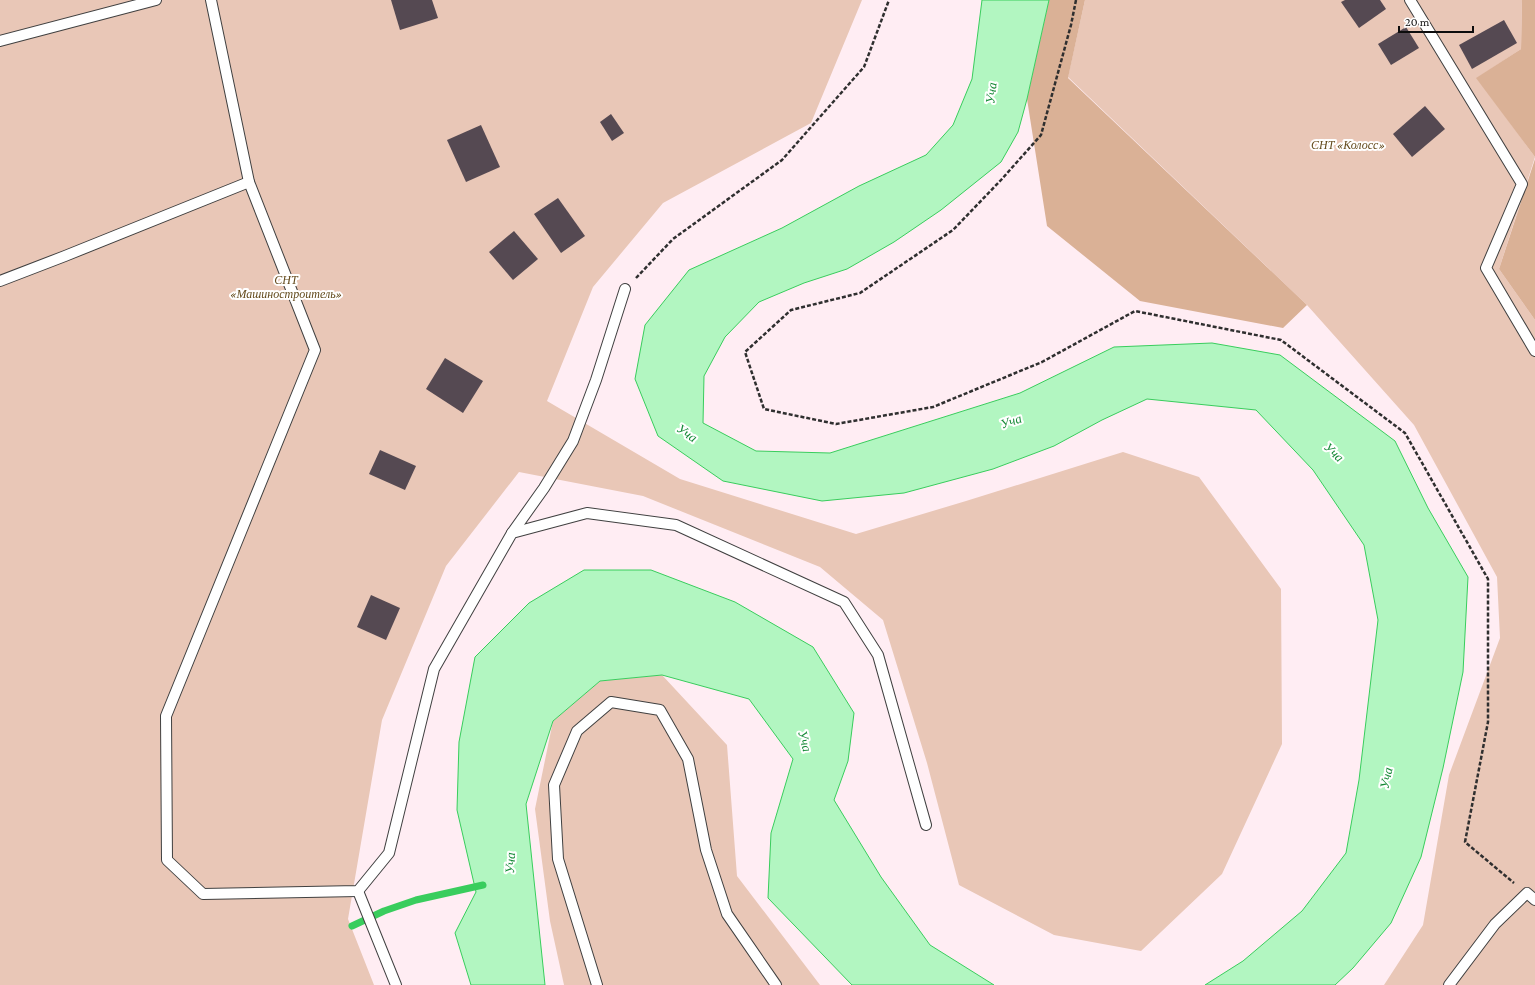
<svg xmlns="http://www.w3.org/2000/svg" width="1535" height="985" font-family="'Crimson Pro',serif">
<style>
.green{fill:#e9c7b7}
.forest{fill:#dab196}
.water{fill:#b2f6c1;stroke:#39cd5d}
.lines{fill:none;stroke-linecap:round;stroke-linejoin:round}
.stream{stroke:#39cd5d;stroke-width:7}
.building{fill:#554952}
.service-casing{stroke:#404040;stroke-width:12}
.path{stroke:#2f2f2f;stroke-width:2.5;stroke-dasharray:4 2;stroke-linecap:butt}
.service{stroke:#fff;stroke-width:10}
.labels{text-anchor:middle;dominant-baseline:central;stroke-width:4;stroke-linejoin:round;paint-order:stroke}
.park-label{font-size:12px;font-style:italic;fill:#644b1d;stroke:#fff}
.water-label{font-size:13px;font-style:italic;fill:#158936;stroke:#fff}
</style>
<rect width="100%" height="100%" fill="#ffedf3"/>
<!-- green -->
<g class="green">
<polygon points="0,0 862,0 811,123 663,203 593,287 547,401 680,479 856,534 966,501 1123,452 1199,477 1281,589 1282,744 1222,874 1141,951 1054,935 959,885 927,763 883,620 820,567 643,496 519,472 446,566 382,720 348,919 374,985 0,985"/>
<polygon points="1085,0 1522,0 1521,49 1477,78 1535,157 1499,269 1535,320 1535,985 1384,985 1423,925 1449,775 1500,638 1497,577 1414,425 1307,305 1068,77"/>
<polygon points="662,675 727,745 737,876 820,985 564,985 550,921 535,809 553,721 600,681"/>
</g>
<!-- forest -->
<g class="forest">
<polygon points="1049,0 1085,0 1068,78 1307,305 1283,328 1140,301 1047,226 1027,99"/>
<polygon points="1522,0 1535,0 1535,157 1476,78 1521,49"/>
<polygon points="1535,159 1535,320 1499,269"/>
</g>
<!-- water -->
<g class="water">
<polygon points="982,0 1049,0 1027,99 1018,132 1001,162 941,210 894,242 847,269 804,283 759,302 725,337 704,376 703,423 756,451 830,453 1020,393 1114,347 1212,343 1280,355 1395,441 1428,508 1468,577 1463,672 1443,768 1421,857 1391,923 1353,968 1335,985 1205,985 1243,961 1302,911 1346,853 1359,780 1378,620 1364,545 1313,470 1256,410 1147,399 1102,420 1054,446 993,469 904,493 822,501 723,481 658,436 635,379 645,325 689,270 782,228 859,186 926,155 953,125 972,79"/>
<polygon points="584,570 651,570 735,602 813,647 854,713 848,761 834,800 881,877 930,945 994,985 852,985 768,898 771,833 793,759 749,699 662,675 600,681 553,721 526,804 545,985 471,985 455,933 476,892 457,810 459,742 475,657 529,603"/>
</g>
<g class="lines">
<!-- stream -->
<polyline class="stream" points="352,926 384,911 416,900 483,885"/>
</g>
<!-- building -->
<g class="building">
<polygon points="391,0 432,0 438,18 400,30"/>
<polygon points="1345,0 1380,0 1386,9 1359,28 1341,2"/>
<polygon points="1504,20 1517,43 1472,69 1459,45"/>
<polygon points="1406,27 1419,48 1391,65 1378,44"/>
<polygon points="1425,106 1445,129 1412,157 1393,134"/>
<polygon points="611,114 624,133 612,141 600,122"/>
<polygon points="481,125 500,167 466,182 447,140"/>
<polygon points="558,198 585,236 561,253 534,214"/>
<polygon points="514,231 538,259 513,280 489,252"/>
<polygon points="445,358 483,381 463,413 426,389"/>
<polygon points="380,450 416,466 405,490 369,474"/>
<polygon points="371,595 400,608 386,640 357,627"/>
</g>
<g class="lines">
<defs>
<g id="service">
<polyline points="211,0 249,182 315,350 166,716 167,860 203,894 358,891 389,853 434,669 512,533 587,513 676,525 844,602 878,655 926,825"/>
<polyline points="1410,0 1522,184 1486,268 1535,351"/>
<polyline points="0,41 156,0"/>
<polyline points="0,281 65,256 249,182"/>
<polyline points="512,533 544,488 573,441 596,380 625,289"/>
<polyline points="358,891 396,985"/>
<polyline points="597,985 558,859 554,785 577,731 611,702 660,710 688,759 706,850 727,914 776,985"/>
<polyline points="1449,985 1495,924 1527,893 1535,900"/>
</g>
</defs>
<!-- service casing -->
<use href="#service" class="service-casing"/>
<!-- path -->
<g class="path">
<polyline points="1076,0 1071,25 1041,135 1001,180 953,230 860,293 791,310 745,352 764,409 836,424 933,407 1042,362 1135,311 1281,340 1405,433 1488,579 1488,722 1465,842 1514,883"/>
<polyline points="636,278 673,239 782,160 864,67 889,0"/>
</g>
<!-- service -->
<use href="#service" class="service"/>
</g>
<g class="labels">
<!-- park labels -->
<g class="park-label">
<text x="1348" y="145">СНТ «Колосс»</text>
<text x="286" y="280">СНТ<tspan x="286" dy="14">«Машиностроитель»</tspan></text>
</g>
<!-- water labels -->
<g class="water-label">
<text transform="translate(991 93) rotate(-84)">Уча</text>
<text transform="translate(1011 421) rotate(-19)">Уча</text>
<text transform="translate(687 433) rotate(35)">Уча</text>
<text transform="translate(1334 452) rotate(43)">Уча</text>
<text transform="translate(805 741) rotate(76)">Уча</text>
<text transform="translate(1386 778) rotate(-78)">Уча</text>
<text transform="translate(510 863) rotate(-88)">Уча</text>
</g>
</g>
<!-- scale -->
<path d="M1399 26v6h74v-6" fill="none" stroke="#0d0d0d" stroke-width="2"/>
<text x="1405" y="26" font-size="12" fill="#0d0d0d" stroke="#ffffff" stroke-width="3" paint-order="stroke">20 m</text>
</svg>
